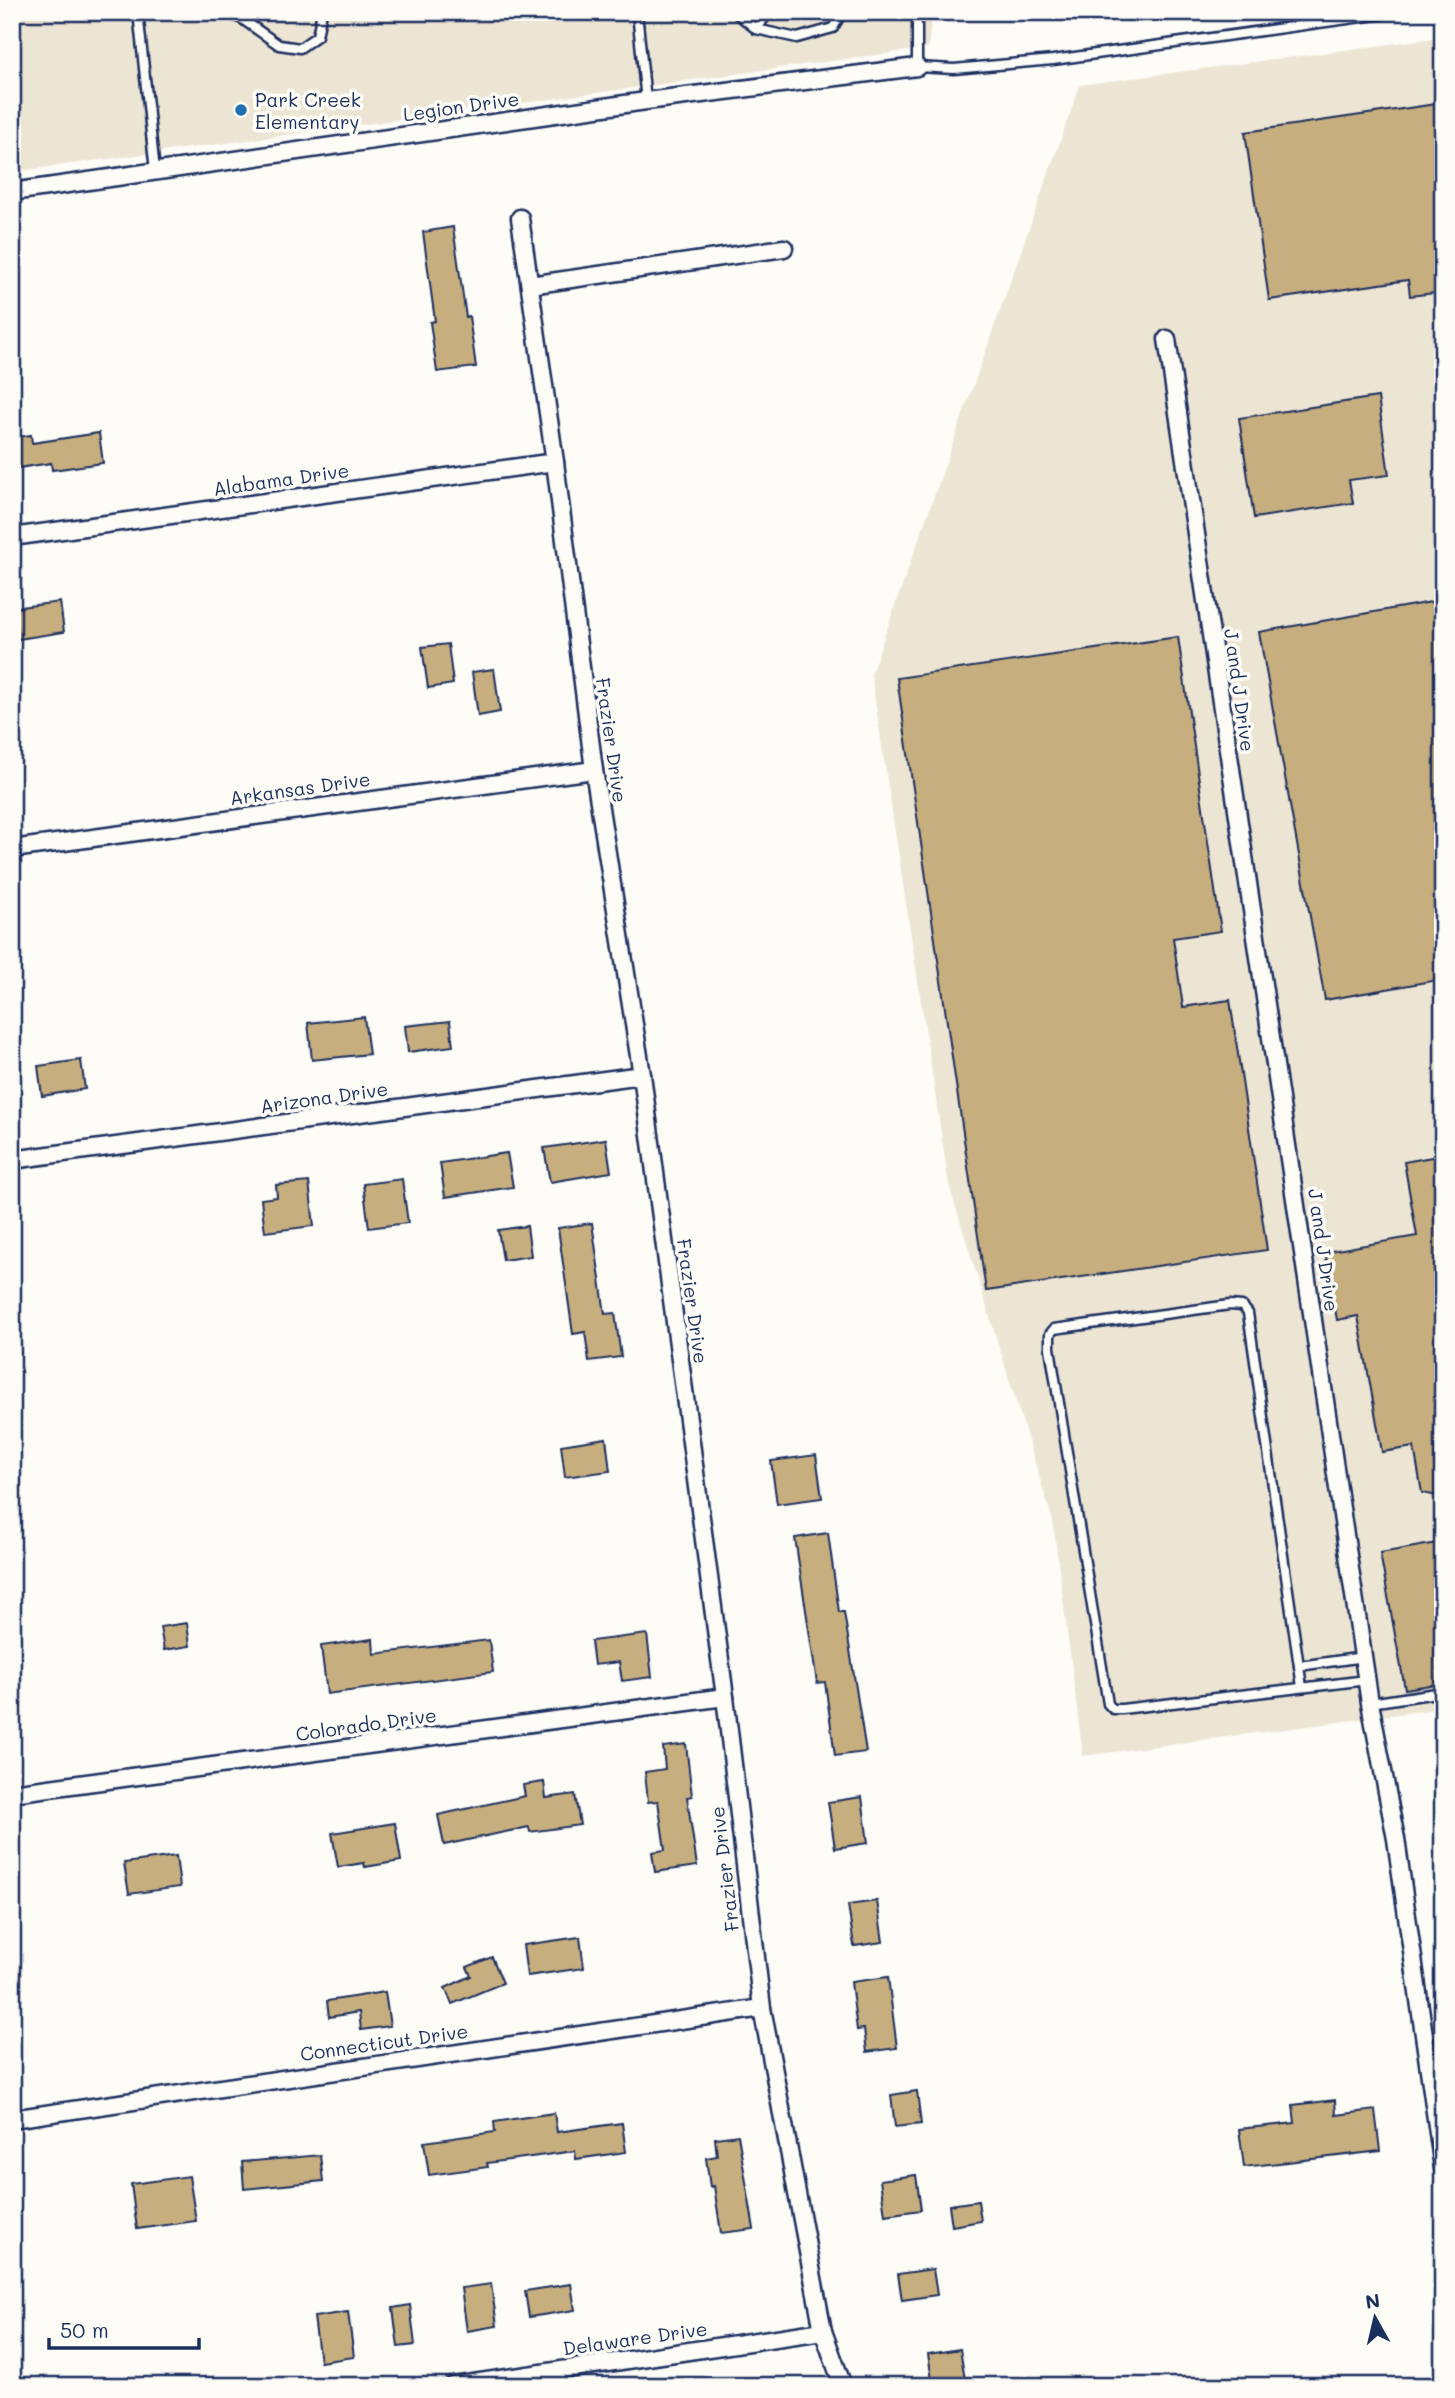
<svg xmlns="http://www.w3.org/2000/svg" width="1455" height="2398" font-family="Mali,sans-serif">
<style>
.built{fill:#ede5d3}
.building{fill:#c7ae7e;stroke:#1b2f5e;stroke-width:2}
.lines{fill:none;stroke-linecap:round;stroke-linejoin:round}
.service-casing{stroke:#1b2f5e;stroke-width:13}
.minor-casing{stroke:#1b2f5e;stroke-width:21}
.service{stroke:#fdfcf7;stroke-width:8}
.minor{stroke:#fdfcf7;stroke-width:16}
.poi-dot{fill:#1f6fb2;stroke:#fdfcf7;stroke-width:2.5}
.labels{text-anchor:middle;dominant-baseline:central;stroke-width:7;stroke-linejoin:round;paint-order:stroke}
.poi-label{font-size:19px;fill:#1b2f5e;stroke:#fdfcf7;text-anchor:start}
.street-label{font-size:19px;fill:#1b2f5e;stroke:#fdfcf7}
</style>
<rect width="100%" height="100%" fill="#fdfcf7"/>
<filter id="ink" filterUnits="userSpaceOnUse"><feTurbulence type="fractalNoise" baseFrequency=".0143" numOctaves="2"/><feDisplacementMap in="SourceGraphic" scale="14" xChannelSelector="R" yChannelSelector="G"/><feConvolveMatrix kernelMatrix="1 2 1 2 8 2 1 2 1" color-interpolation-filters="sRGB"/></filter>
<g filter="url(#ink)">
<!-- built -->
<g class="built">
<polygon points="12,12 932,12 928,48 12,172"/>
<polygon points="1443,37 1443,1708 1083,1756 1053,1521 949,1185 871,674 1080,85"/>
</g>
<!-- building -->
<g class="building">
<polygon points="1443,103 1443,292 1410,296 1408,280 1269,300 1245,132"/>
<polygon points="453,227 466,317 469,316 476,367 437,372 430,322 435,321 423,232"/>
<polygon points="1378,397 1389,475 1349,480 1353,503 1254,518 1239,418"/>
<polygon points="99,433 103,463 52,470 51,463 12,469 12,438 31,435 32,443"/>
<polygon points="1443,600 1443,979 1325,1000 1259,632"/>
<polygon points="60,602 64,632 12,640 12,608"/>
<polygon points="1178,637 1221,931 1173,938 1183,1007 1230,1000 1267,1250 986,1291 897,678"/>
<polygon points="448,644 453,684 428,688 422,647"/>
<polygon points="494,669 500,712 478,716 472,672"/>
<polygon points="364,1017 369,1054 312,1060 308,1023"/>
<polygon points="450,1021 453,1046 408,1052 405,1026"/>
<polygon points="81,1060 85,1089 42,1096 38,1066"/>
<polygon points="606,1139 611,1172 550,1182 544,1148"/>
<polygon points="507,1153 513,1187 445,1197 440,1163"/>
<polygon points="1443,1155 1443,1497 1422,1493 1414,1447 1382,1452 1358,1316 1337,1320 1325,1252 1417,1236 1404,1162"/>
<polygon points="402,1179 408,1223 369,1228 363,1184"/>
<polygon points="309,1182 314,1226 265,1232 261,1199 277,1197 276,1185"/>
<polygon points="592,1223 605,1314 615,1313 621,1357 589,1361 585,1332 573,1334 558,1228"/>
<polygon points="527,1226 531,1256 503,1260 498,1230"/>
<polygon points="606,1438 610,1471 565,1477 561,1445"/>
<polygon points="816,1455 822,1498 777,1504 771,1461"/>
<polygon points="828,1533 839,1612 844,1612 866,1752 835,1756 825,1682 817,1683 795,1538"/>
<polygon points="1443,1542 1443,1683 1405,1689 1380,1553"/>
<polygon points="187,1623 190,1646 164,1650 160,1627"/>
<polygon points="647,1634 652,1677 622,1681 619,1662 594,1665 591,1641"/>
<polygon points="373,1639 374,1654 489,1640 493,1672 327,1694 321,1646"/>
<polygon points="686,1744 692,1796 687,1797 697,1866 655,1872 652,1852 665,1850 658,1801 648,1802 645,1772 665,1769 663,1747"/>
<polygon points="544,1782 546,1798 575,1794 580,1825 530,1832 529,1827 444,1845 438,1815 525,1796 523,1785"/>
<polygon points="862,1797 868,1843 835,1848 828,1802"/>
<polygon points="395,1823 401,1861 365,1867 364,1863 338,1867 332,1833"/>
<polygon points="176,1856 180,1887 129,1894 124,1863"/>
<polygon points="877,1901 883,1942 854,1946 848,1905"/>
<polygon points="580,1937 584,1968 527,1976 523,1945"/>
<polygon points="492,1957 503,1983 452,2004 445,1988 471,1976 467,1967"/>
<polygon points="888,1977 897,2048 867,2052 864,2029 857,2030 851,1982"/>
<polygon points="385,1992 390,2026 361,2030 359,2012 329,2017 327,2001"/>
<polygon points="917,2091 921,2124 895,2127 891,2095"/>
<polygon points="1335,2100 1336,2115 1375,2110 1380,2151 1244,2167 1239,2129 1295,2123 1293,2105"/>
<polygon points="554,2113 557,2132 622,2123 626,2152 576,2159 575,2151 487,2163 488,2167 429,2175 424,2142 495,2132 494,2122"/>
<polygon points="738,2135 754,2229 721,2233 714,2186 710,2187 706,2158 717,2156 715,2138"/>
<polygon points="320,2155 323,2181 244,2189 242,2162"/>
<polygon points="916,2175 921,2210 885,2215 880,2180"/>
<polygon points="189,2176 196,2221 137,2229 131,2184"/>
<polygon points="978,2201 981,2221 952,2226 949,2205"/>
<polygon points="933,2269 937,2295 902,2300 898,2274"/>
<polygon points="491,2284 497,2326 467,2331 461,2288"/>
<polygon points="571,2284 575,2310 529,2317 525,2291"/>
<polygon points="410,2305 415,2345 398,2347 393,2308"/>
<polygon points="348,2312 354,2357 320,2362 314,2317"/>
<polygon points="960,2349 966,2386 933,2386 928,2354"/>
</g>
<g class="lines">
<defs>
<g id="service">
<polyline points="138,12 155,171"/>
<polyline points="225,12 242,19 279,45 300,48 317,36 322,12"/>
<polyline points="637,12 646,101"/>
<polyline points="735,12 756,29 797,38 833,28 842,12"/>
<polyline points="917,12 917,67 954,69 1053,60 1398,12"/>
<polyline points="756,29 769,12"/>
<polyline points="1299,1666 1364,1657"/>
<polyline points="1302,1687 1248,1313 1242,1306 1230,1305 1054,1329 1050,1334 1050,1348 1108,1704 1113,1709 1122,1709 1367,1680"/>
<polyline points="1370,1703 1443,1692"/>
</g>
<g id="minor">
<polyline points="12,192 646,101 917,67"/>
<polyline points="520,218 555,462 594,770 642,1075 725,1697 762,2008 823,2331 843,2386"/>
<polyline points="530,285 784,248"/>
<polyline points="1167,339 1370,1703 1396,1839 1443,2168"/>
<polyline points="12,537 555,462"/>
<polyline points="12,849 594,770"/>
<polyline points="12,1160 642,1075"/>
<polyline points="12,1793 725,1697"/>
<polyline points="12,2119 762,2008"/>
<polyline points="453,2386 823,2331"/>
</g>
</defs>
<!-- service casing -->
<use href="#service" class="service-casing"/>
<!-- minor casing -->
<use href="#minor" class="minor-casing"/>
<!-- service -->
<use href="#service" class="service"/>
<!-- minor -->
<use href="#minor" class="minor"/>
</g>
</g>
<!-- markers -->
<circle class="poi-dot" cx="241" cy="110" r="7"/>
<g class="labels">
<!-- poi labels -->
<g class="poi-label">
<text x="255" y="99">Park Creek<tspan x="255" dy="22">Elementary</tspan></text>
</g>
<!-- street labels -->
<g class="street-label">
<text transform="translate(461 106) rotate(-8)">Legion Drive</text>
<text transform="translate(281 479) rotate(-8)">Alabama Drive</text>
<text transform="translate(1240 690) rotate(82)">J and J Drive</text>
<text transform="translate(612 740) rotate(82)">Frazier Drive</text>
<text transform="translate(300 788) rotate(-8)">Arkansas Drive</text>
<text transform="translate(324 1097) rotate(-8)">Arizona Drive</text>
<text transform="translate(1324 1250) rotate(82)">J and J Drive</text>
<text transform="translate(693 1301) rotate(82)">Frazier Drive</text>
<text transform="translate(366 1724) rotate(-8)">Colorado Drive</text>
<text transform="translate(724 1869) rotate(-97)">Frazier Drive</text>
<text transform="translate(384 2042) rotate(-8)">Connecticut Drive</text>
<text transform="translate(635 2338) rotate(-8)">Delaware Drive</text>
</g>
</g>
<!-- margin -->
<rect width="1455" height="2398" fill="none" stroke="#fdfcf7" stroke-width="42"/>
<rect x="21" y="21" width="1413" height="2356" fill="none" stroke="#1b2f5e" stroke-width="2.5" filter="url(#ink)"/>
<!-- north arrow -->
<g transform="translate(1375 2318) rotate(352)" stroke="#fdfcf7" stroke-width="5" paint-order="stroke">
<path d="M0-5L12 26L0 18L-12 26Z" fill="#1b2f5e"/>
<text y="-10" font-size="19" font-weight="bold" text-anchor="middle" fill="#1b2f5e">N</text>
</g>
<!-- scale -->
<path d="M49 2338v10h150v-10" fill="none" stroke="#1b2f5e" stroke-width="3.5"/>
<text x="60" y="2338" font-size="21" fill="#1b2f5e" stroke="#fdfcf7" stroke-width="5" paint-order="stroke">50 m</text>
</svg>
